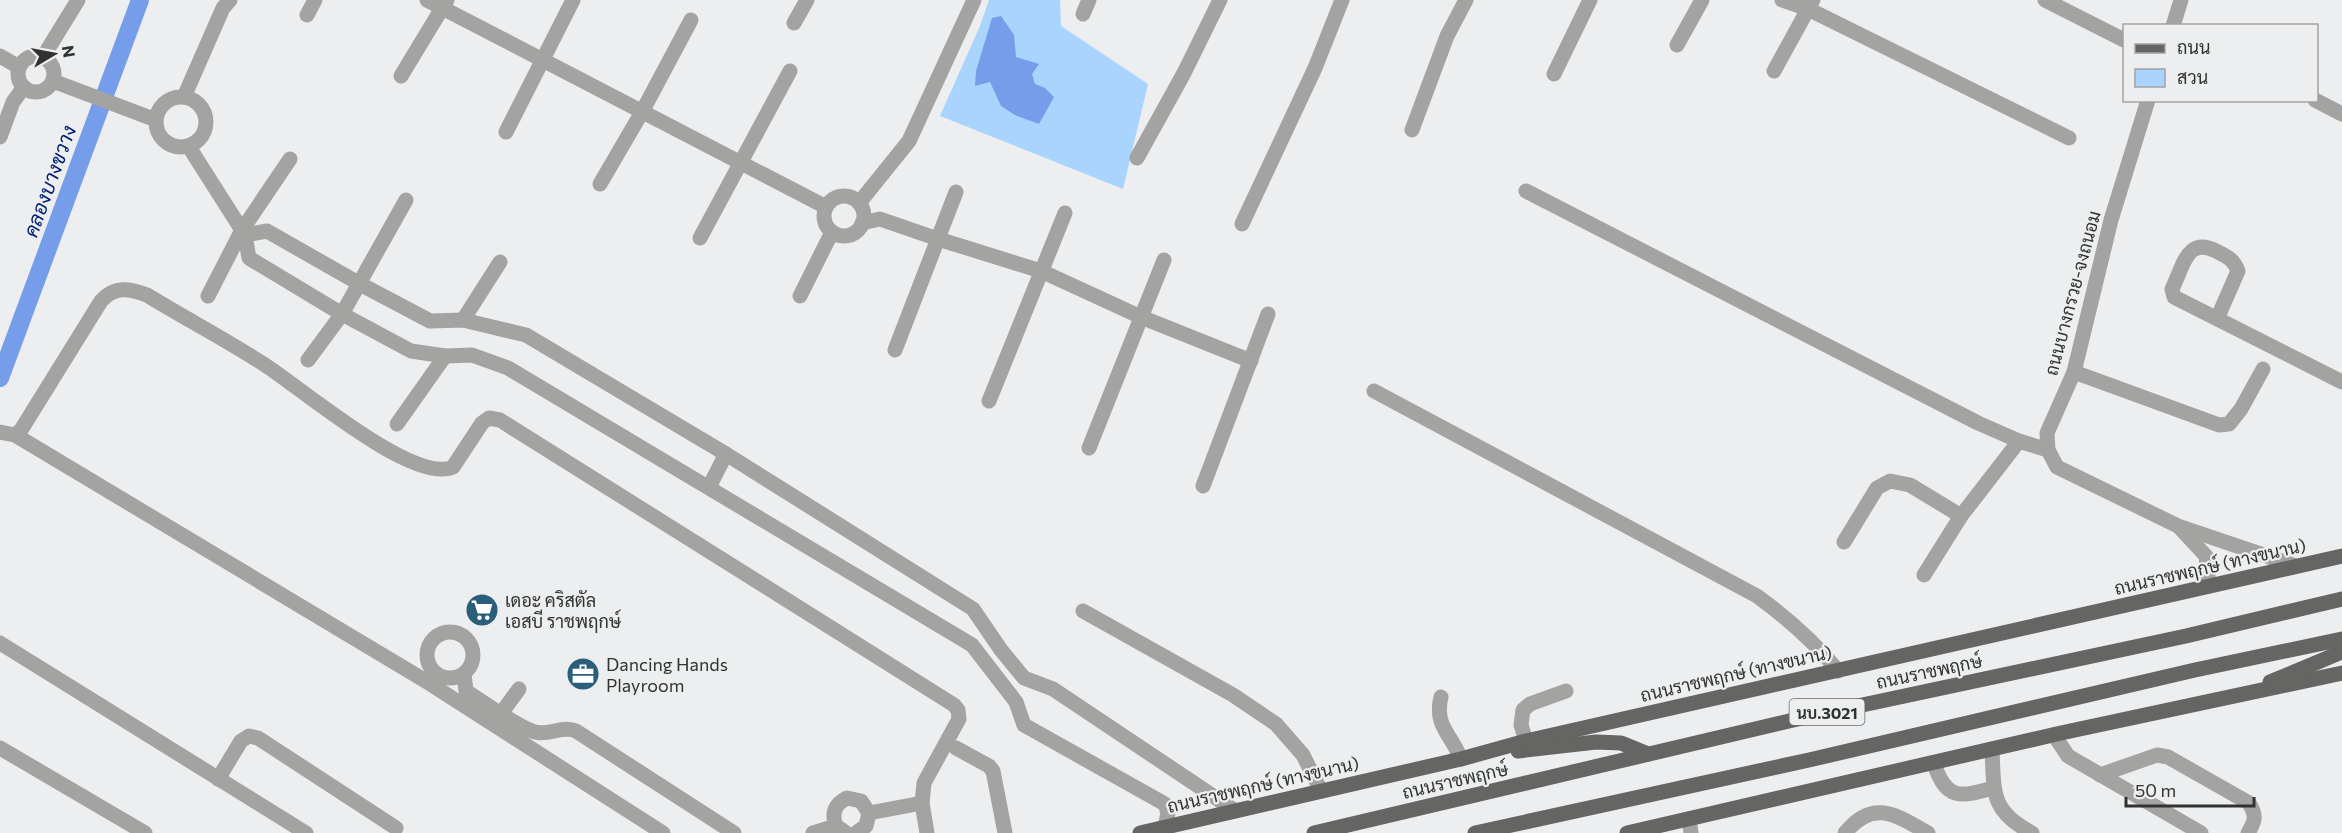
<svg xmlns="http://www.w3.org/2000/svg" width="2342" height="833" font-family="Commissioner,Sarabun,sans-serif">
<style>
.green{fill:#a8d4fe}
.water{fill:#759de9}
.lines{fill:none;stroke-linecap:round;stroke-linejoin:round}
.canal{stroke:#759de9;stroke-width:18}
.minor{stroke:#a3a3a2;stroke-width:15}
.major{stroke:#656564;stroke-width:15}
.labels{text-anchor:middle;dominant-baseline:central;stroke-width:4.5;stroke-linejoin:round;paint-order:stroke}
.shield{fill:#edeeef;stroke:#696a6b;stroke-width:1.5}
.shield-label{font-size:16px;font-weight:bold;fill:#313232}
.street-label{font-size:18px;fill:#313232;stroke:#edeeef}
.poi-label{font-size:18px;fill:#313232;stroke:#edeeef;text-anchor:start}
.water-label{font-size:20px;font-style:italic;fill:#002076;stroke:#edeeef}
</style>
<rect width="100%" height="100%" fill="#edeeef"/>
<!-- green -->
<polygon class="green" points="989,0 1060,0 1061,26 1148,84 1123,189 940,116 980,26"/>
<!-- water -->
<polygon class="water" points="1001,16 1014,35 1016,57 1039,64 1032,74 1035,84 1045,88 1054,97 1039,124 1015,115 1001,106 990,82 975,86 976,71 992,18"/>
<g class="lines">
<!-- canal -->
<polyline class="canal" points="0,378 140,0"/>
<!-- minor -->
<g class="minor">
<polyline points="427,0 826,207"/>
<polyline points="1782,0 1808,9 2069,138"/>
<polyline points="2045,0 2124,40"/>
<polyline points="1083,14 1089,0"/>
<polyline points="307,15 315,0"/>
<polyline points="794,23 807,0"/>
<polyline points="2173,26 2181,0"/>
<polyline points="1677,45 1702,0"/>
<polyline points="0,56 19,67"/>
<circle cx="36" cy="74" r="18"/>
<polyline points="43,57 78,0"/>
<polyline points="1774,71 1813,0"/>
<polyline points="1554,74 1590,0"/>
<polyline points="401,76 447,0"/>
<polyline points="53,81 156,120"/>
<circle cx="181" cy="122" r="25"/>
<polyline points="184,97 223,8 230,0"/>
<polyline points="2148,100 2111,220 2074,372 2047,433 2048,450 2057,467 2178,526 2296,566"/>
<polyline points="2315,100 2342,114"/>
<polyline points="1412,130 1447,36 1466,0"/>
<polyline points="506,132 573,0"/>
<polyline points="0,137 13,102 24,87"/>
<polyline points="189,147 245,235 249,258 342,314 411,351 445,356 472,355 508,368 972,645 1016,702 1024,725 1165,804 1168,813 1165,827"/>
<polyline points="1137,158 1184,73 1220,0"/>
<polyline points="600,184 642,112 691,20"/>
<polyline points="1526,191 1978,423 2019,441 2048,450"/>
<circle cx="844" cy="216" r="20"/>
<polyline points="859,203 909,141 974,0"/>
<polyline points="862,223 880,219 938,239 1041,271 1141,317 1251,361"/>
<polyline points="1242,224 1315,68 1342,0"/>
<polyline points="245,235 267,231 360,284 430,321 463,320 526,335 726,454 973,609 1001,650 1024,678 1053,689 1234,810"/>
<polyline points="700,238 790,71"/>
<polyline points="208,296 242,230 290,159"/>
<polyline points="800,296 832,232"/>
<path d="M 2217,319 L 2238,271 C 2234,260 2228,257 2218,252 C 2187,235 2184,265 2172,289 L 2174,297 L 2342,382"/>
<polyline points="463,320 500,262"/>
<polyline points="895,350 956,192"/>
<polyline points="308,360 342,314 406,200"/>
<polyline points="2074,372 2219,425 2229,424 2241,409 2263,369"/>
<path d="M 1374,391 L 1757,596 C 1787,618 1814,641 1838,671"/>
<polyline points="989,401 1065,213"/>
<polyline points="397,424 445,356"/>
<path d="M 0,432 L 15,435 L 21,430 L 101,301 C 114,286 129,288 147,295 C 186,319 227,340 265,365 C 301,388 414,485 453,467 L 482,423 L 489,418 L 500,420 L 954,705 L 958,710 L 959,719 L 924,783 L 922,803 L 927,833"/>
<polyline points="15,435 424,680 663,833"/>
<polyline points="1089,448 1164,260"/>
<polyline points="1203,486 1268,314"/>
<polyline points="709,487 726,454"/>
<polyline points="2180,528 2206,556 2209,586"/>
<polyline points="1844,542 1877,488 1890,481 1910,485 1961,516 2019,441"/>
<polyline points="1924,575 1961,516"/>
<polyline points="1083,611 1233,695 1276,724 1303,755 1321,791"/>
<circle cx="450" cy="655" r="23"/>
<polyline points="0,643 306,833"/>
<path d="M 464,674 L 466,691 C 482,701 519,728 535,732 C 549,736 563,725 576,731 L 734,833"/>
<path d="M 1441,697 C 1434,726 1451,734 1461,759"/>
<polyline points="497,719 519,689"/>
<polyline points="2054,735 2068,756 2201,833"/>
<polyline points="1526,741 1521,725 1523,710 1530,704 1566,691"/>
<polyline points="0,748 145,833"/>
<polyline points="956,748 989,766 993,771 1005,833"/>
<path d="M 1992,750 C 1994,794 1991,811 2032,833"/>
<path d="M 1934,764 C 1947,801 1960,797 1994,788"/>
<path d="M 2100,775 L 2157,755 L 2168,757 L 2249,803 C 2257,816 2255,821 2248,833"/>
<polyline points="218,779 241,741 249,736 258,738 396,828"/>
<polyline points="869,813 922,803"/>
<polyline points="1689,819 1691,833"/>
<polyline points="813,833 836,826"/>
<path d="M 846,833 L 836,826 C 831,813 835,804 847,798 L 861,801 L 869,813 L 866,826 L 856,833"/>
<path d="M 1845,833 C 1873,798 1896,815 1928,833"/>
</g>
<!-- major -->
<g class="major">
<polyline points="2270,682 2342,652"/>
<polyline points="1518,751 1596,742 1621,743 1648,754"/>
<polyline points="1140,833 1461,759 1526,741 2342,556"/>
<polyline points="1314,833 1806,717 2186,636 2342,599"/>
<polyline points="1475,833 1809,760 2195,670 2342,639"/>
<polyline points="1627,833 2061,733 2342,673"/>
</g>
</g>
<!-- icons -->
<defs>
<symbol id="supermarket-disc" viewBox="-11 -11 22 22"><circle r="9.5" fill="#2a5e7a" stroke="#edeeef"/><path d="M-6-5.5h2.5l.6 2H6L4.5 2H-2.5L-4.4-4H-6ZM-1.5 3.2a1.3 1.3 0 1 0 .1 0ZM3 3.2a1.3 1.3 0 1 0 .1 0Z" fill="#fff"/></symbol>
<symbol id="office-disc" viewBox="-11 -11 22 22"><circle r="9.5" fill="#2a5e7a" stroke="#edeeef"/><path d="M-6-3h4V-5.5h4V-3h4V5H-6ZM-1-4.5V-3h2v-1.5ZM-6 0V1H6V0Z" fill="#fff"/></symbol>
</defs>
<g fill-rule="evenodd">
<use href="#supermarket-disc" x="463" y="591" width="38" height="38"/>
<use href="#office-disc" x="564" y="655" width="38" height="38"/>
</g>
<g class="labels">
<!-- shield labels -->
<rect class="shield" x="1789.5" y="699" width="75" height="26" rx="4.5"/>
<g class="shield-label">
<text x="1827" y="712">นบ.3021</text>
</g>
<!-- street labels -->
<g class="street-label">
<text transform="translate(2072 293) rotate(-75)">ถนนบางกรวย-จงถนอม</text>
<text transform="translate(2210 566) rotate(-13)">ถนนราชพฤกษ์ (ทางขนาน)</text>
<text transform="translate(1929 671) rotate(-12)">ถนนราชพฤกษ์</text>
<text transform="translate(1736 673) rotate(-13)">ถนนราชพฤกษ์ (ทางขนาน)</text>
<text transform="translate(1455 780) rotate(-13)">ถนนราชพฤกษ์</text>
<text transform="translate(1263 784) rotate(-13)">ถนนราชพฤกษ์ (ทางขนาน)</text>
</g>
<!-- poi labels -->
<g class="poi-label">
<text x="505" y="600">เดอะ คริสตัล<tspan x="505" dy="21">เอสบี ราชพฤกษ์</tspan></text>
<text x="606" y="664">Dancing Hands<tspan x="606" dy="21">Playroom</tspan></text>
</g>
<!-- water labels -->
<g class="water-label">
<text transform="translate(49 181) rotate(-70)">คลองบางขวาง</text>
</g>
</g>
<!-- legend -->
<rect x="2123" y="24" width="195" height="78" fill="#edeeef" stroke="#a2a3a3" stroke-width="1.5"/>
<rect x="2135" y="44" width="30" height="9" fill="#656564" stroke="#a2a3a3" stroke-width="1.5"/>
<text x="2177" y="54" font-size="18" fill="#313232">ถนน</text>
<rect x="2135" y="69" width="30" height="18" fill="#a8d4fe" stroke="#a2a3a3" stroke-width="1.5"/>
<text x="2177" y="84" font-size="18" fill="#313232">สวน</text>
<!-- north arrow -->
<g transform="translate(54 54) rotate(80)" stroke="#edeeef" stroke-width="4.5" paint-order="stroke">
<path d="M0-4.5L10 22L0 15L-10 22Z" fill="#313232"/>
<text y="-9" font-size="16" font-weight="bold" text-anchor="middle" fill="#313232">N</text>
</g>
<!-- scale -->
<path d="M2126 797v9h128v-9" fill="none" stroke="#313232" stroke-width="3"/>
<text x="2135" y="797" font-size="18" fill="#313232" stroke="#edeeef" stroke-width="4.5" paint-order="stroke">50 m</text>
</svg>
